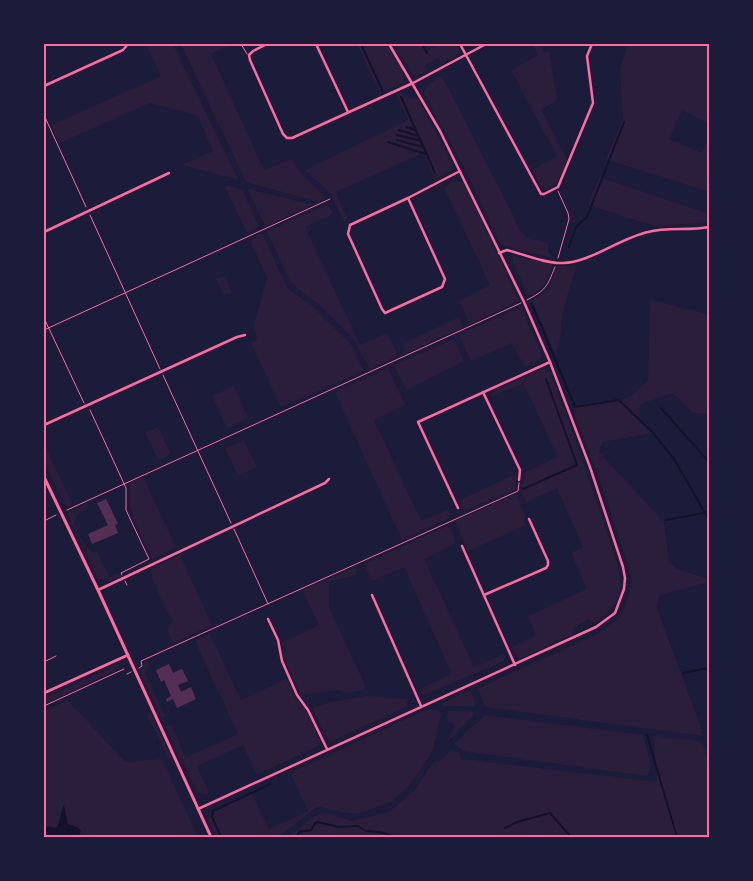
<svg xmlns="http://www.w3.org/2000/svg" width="753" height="881" font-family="'Work Sans',sans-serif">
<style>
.green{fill:#2a1e3b}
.water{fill:#12122b}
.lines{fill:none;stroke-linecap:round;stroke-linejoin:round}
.stream{stroke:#12122b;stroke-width:2}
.building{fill:#542f53}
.path{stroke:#ff6b9d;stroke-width:1}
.minor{stroke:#ff6b9d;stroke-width:2.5}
.tertiary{stroke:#ff6b9d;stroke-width:3}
.neatline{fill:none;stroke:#ff6b9d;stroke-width:2}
</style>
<rect width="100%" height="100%" fill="#1b1b3a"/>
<!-- green -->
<g class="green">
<polygon points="153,44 173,44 238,180 182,165 213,151 197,115 150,103 60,143 51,125 161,76 147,47"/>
<polygon points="181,44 232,44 211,54 264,170 292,159 298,170 325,197 319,202 246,182"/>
<path d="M 357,44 L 386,44 C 392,54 407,70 404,82 L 380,93 Z"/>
<polygon points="393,44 423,44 427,51 441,44 457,44 459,51 457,55 442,63 438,58 425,65 427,71 418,76 414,76"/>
<path d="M 533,44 L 539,44 L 544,53 L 549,51 L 557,100 L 541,110 L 567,160 C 562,171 559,184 547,189 L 541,185 L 533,170 L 557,156 L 511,70 L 538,55 Z"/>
<polygon points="628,44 643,45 643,44 709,44 709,124 682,110 669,139 702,153 709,136 709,192 606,159 623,119 620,68"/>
<path d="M 442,76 L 515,219 C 520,239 531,238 548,243 L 548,253 L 553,256 L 552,258 L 508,247 L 502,245 L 499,241 L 467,173 L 424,94 L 423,92 L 429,84 Z"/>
<polygon points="402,92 409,98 417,97 452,164 451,171 435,179 423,153 336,192 348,220 344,222 331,194 305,170 408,120 396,95"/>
<polygon points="599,177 709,214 709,222 655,226 588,205"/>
<polygon points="455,181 460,181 465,186 519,300 470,324 459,301 490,285 444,187"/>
<polygon points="225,186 242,189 259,227 247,233"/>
<polygon points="248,189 313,205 265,226"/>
<polygon points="326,205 329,206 333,214 305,227 360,345 387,333 397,354 395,357 370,369 354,340 322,307 291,283 267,231"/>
<polygon points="262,234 288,289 311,305 352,346 364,371 281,407 251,343 257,339 254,324 267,278 250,240"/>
<path d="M 513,256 L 553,264 C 547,281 545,288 529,296 L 513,263 Z"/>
<path d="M 558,266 L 575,266 L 576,268 C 571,282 567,297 563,311 C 561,322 561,346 555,353 L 532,301 L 548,290 Z"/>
<polygon points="225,276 232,292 224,296 216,279"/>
<polygon points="650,300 707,314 709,312 709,414 693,413 673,393 641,404 638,418 653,433 602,442 599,452 664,522 669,562 676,569 709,579 709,582 660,595 657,608 704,736 485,707 478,688 595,635 617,621 624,610 632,582 629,568 605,494 574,413 577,405 623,399 631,396 648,381"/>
<polygon points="521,307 542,355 539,360 525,367 512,343 471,361 459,335"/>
<polygon points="459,317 463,327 406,353 402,344"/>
<polygon points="454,339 464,361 407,390 394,365"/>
<polygon points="388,368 405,405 374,420 421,521 450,509 448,518 402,540 335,392"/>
<path d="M 542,369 L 546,369 L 551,374 C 570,425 588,475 605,526 C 610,544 621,565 620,585 C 619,603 609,614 593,623 L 588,620 L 574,627 L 573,634 L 522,658 L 518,657 L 512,647 L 536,636 L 528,616 L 587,589 L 571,553 L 583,547 L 557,488 L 526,502 L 521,492 L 526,472 L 558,457 L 523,383 L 492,397 L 491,395 L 495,390 Z"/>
<polygon points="234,386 248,418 227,428 212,396"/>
<polygon points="158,427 171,454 158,460 145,433"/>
<polygon points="244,440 257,467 238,476 225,449"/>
<polygon points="44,444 73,506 65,505 44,461"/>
<polygon points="516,474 515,489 464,511 459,500"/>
<polygon points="143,477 176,547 152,559 133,518 130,505 130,483"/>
<polygon points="516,494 525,515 524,522 526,525 468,551 455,521"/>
<polygon points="87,504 88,507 77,515 74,523 85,547 92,552 97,552 109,577 119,573 120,576 109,581 98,579 67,513"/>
<path d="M 447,526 C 453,530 455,537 455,544 L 424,559 L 474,667 L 504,654 L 504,661 L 497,664 L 424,695 L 422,694 L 420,689 L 452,674 L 404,567 L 372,581 L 364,564 Z"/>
<polygon points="180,555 212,625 173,643 167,630 172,621 152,579 151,569"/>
<polygon points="357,567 356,575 329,582 329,608 365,685 364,690 346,693 339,690 301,695 282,655 286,651 282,642 319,625 302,590"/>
<polygon points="210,634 241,700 286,679 296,699 305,708 320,741 318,746 257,775 243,745 197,766 210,795 198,792 196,790 182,760 179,758 166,727 169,724 172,726 186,757 238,734 195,641"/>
<polygon points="148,661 150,667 147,668 145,673 165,716 163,717 160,716 140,671 143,668 144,663"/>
<polygon points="118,664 120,665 119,669 44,704 44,698"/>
<polygon points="470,690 475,700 474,706 443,706 441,704"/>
<polygon points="368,696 408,699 407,705 404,708 332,741 328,740 313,710 314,707 336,701"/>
<polygon points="68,700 125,762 162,759 198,837 44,837 44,711"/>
<polygon points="428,709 438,710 441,715 433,750 429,757 408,787 393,801 360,813 352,814 321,807 317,807 278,837 216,837 208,820 213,812 252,794 269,829 308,811 292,776 292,772"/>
<polygon points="448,711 473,712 474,715 445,744 455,726 447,719"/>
<polygon points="149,713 151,714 171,758 169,760 147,714"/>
<polygon points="485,715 643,735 651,765 647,776 463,751 454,744"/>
<polygon points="654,736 694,740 700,742 703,745 709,761 709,837 288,837 312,818 319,814 326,813 352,821 389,812 414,791 433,763 437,760 440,761 450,751 459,752 462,762 462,759 657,782"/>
</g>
<!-- water -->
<path class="water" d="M 64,805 L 68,824 L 77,827 L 81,831 L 79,837 L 44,837 L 44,826 L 56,828 C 61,820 60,814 64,805 Z"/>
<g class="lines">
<!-- stream -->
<g class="stream">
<polyline points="361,44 383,92"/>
<polyline points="422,44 427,53"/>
<polyline points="401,97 435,173"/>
<polyline points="406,127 416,130"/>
<polyline points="399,130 418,136"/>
<polyline points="397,135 422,141"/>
<polyline points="397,140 423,147"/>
<polyline points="388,142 426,154"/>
<polyline points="569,247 576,227 587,217 624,122"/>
<polyline points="532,304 575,407 619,400 653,433 674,459 709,520"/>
<polyline points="661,408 709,462"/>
<polyline points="523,489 577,465 546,379"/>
<polyline points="666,520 709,512"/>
<polyline points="683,673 709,668"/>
<polyline points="647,735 677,837"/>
<polyline points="505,828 517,822 550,813 571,837"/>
<polyline points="221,837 212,817 213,811 271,784"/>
<polyline points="297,837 299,832 311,830 315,823 318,822 338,827 358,826 366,831 379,832 397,837"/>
</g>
</g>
<!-- building -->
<g class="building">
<polygon points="106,499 118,524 115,525 118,533 92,544 88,534 108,525 97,503"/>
<polygon points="169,664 173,673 182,669 188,681 178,685 181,692 191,687 196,699 177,708 173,699 167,702 166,699 171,696 164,680 161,682 156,670"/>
</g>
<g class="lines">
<!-- path -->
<g class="path">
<polyline points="241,44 247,54"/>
<polyline points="44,115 86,207"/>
<polyline points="558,191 568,213 569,219 558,258"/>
<polyline points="90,215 160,369"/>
<path d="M 527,300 C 546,290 547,287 555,267"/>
<polyline points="44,318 84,403"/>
<polyline points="44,330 330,199"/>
<polyline points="163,375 231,523"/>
<polyline points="90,410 126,488 126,510 149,559 121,573 122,575"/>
<polyline points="67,510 521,303"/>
<polyline points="44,521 56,515"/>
<polyline points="234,529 268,604"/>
<polyline points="125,581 127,585"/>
<polyline points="44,662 56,656"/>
<polyline points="139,668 142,666 141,661 518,491 519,483"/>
<polyline points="127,674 131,672"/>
<polyline points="44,706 124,669"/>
</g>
<!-- minor -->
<g class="minor">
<polyline points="267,44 253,51 249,55 250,60 283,134 287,138 292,138 413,83 486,44"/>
<polyline points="316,44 348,112"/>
<polyline points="460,44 541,194 544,194 558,187 593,103 587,56 592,44"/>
<polyline points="44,86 123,50 128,44"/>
<polyline points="408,198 445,279 442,287 385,313 382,309 348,234 350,225 408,198 460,171"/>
<polyline points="44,232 169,173"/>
<path d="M 499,253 L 507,250 C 523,254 546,264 563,263 C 589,263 620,238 648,232 C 668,227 689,231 709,227"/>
<polyline points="483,392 520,470 519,480"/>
<polyline points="44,425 237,337 245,335"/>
<polyline points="458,508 418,422 550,362"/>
<polyline points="462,546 515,665"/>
<polyline points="98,590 325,483 329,479"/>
<polyline points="372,595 421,706"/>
<polyline points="484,595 546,568 548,565 548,561 529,519"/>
<polyline points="268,619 278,640 282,661 297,695 308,710 327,749"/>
<polyline points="198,809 596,627 615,613 624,589 625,578 623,567 590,467 550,362 524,302 440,131 389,44"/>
</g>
<!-- tertiary -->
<g class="tertiary">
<polyline points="44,477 98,590 211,837"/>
<polyline points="44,693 128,655"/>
</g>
</g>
<!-- border -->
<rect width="753" height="881" fill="none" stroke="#1b1b3a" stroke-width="90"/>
<rect x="45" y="45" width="663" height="791" class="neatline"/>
</svg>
